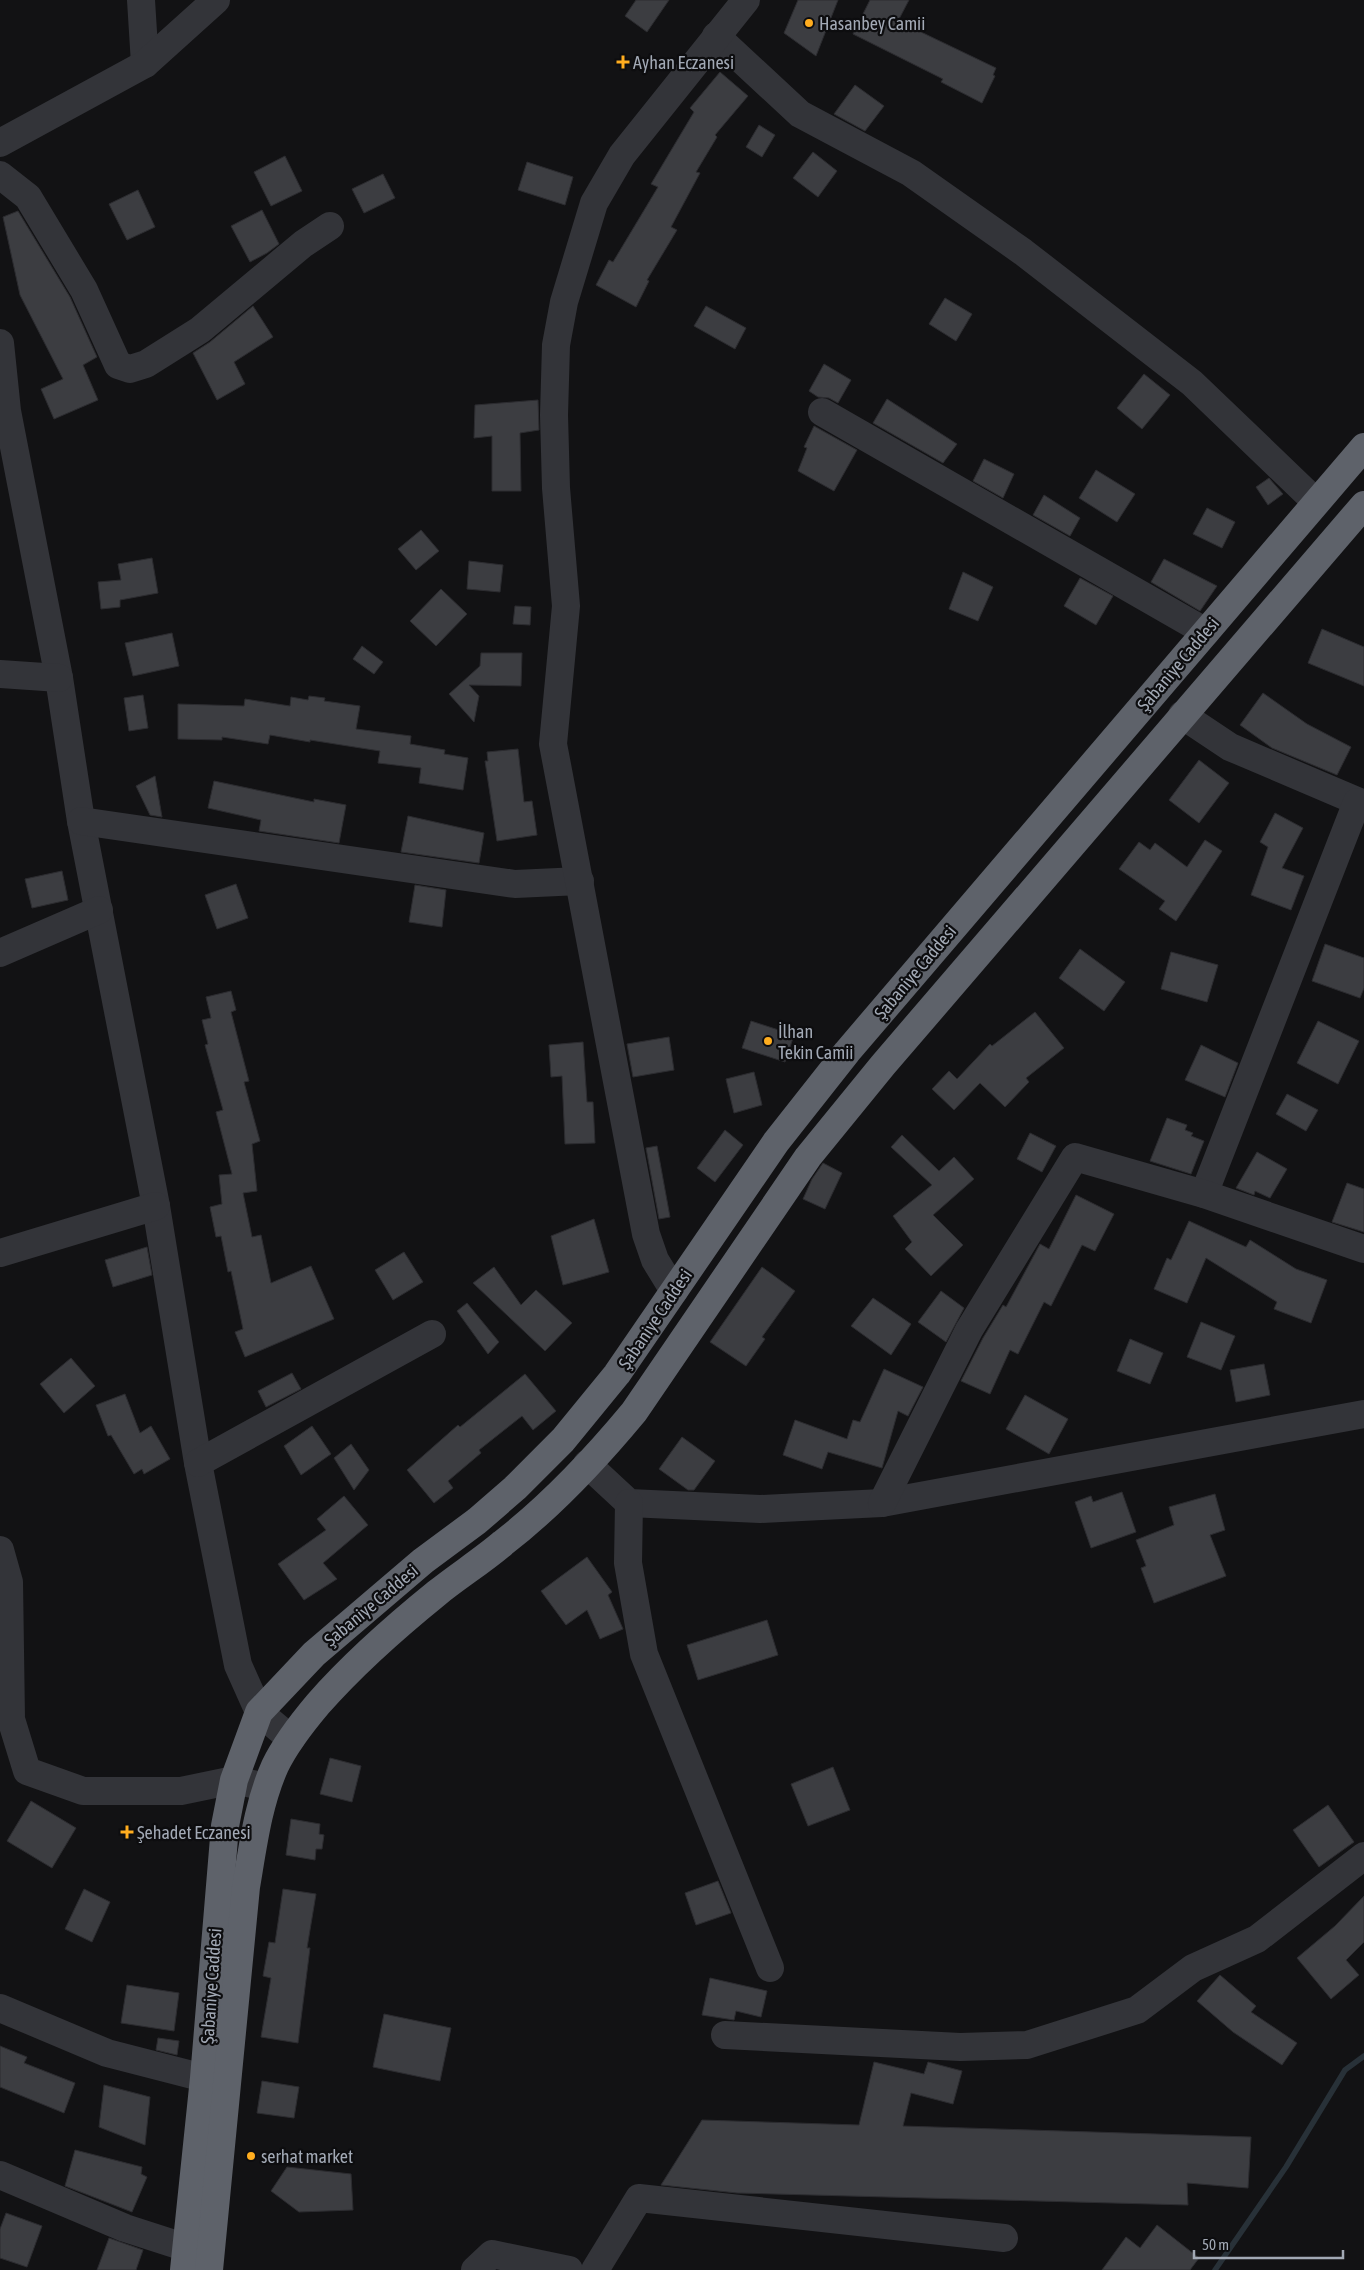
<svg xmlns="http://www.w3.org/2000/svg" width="1364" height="2270" font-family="'Asap Condensed',sans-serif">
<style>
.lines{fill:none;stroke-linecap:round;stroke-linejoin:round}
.stream{stroke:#283138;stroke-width:5.5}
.building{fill:#3c3d41;stroke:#2c2c30}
.minor{stroke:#333439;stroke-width:28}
.highway{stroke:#5e626a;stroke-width:28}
.poi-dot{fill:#ffad1f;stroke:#0d0d0f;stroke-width:2}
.labels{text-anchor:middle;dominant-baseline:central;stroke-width:4.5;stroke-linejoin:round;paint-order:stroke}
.poi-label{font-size:18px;fill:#a2a9b5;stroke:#0d0d0f;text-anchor:start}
.street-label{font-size:18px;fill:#a2a9b5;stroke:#0d0d0f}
</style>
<rect width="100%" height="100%" fill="#121214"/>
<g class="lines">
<!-- stream -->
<polyline class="stream" points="1215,2270 1286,2167 1345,2070 1364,2056"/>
</g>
<!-- building -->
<g class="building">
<polygon points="636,0 669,0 647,32 625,16"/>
<polygon points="798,0 838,0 816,56 784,33"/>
<polygon points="870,0 909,0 898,21 996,68 993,75 995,76 982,103 941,82 943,79 853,34"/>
<polygon points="720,72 748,96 715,135 717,137 696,172 700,173 671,227 677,230 647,280 649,281 636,307 596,285 609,260 613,262 658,187 651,184 694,112 690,108"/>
<polygon points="855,85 884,106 865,131 834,114"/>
<polygon points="759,125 775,135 762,157 746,147"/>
<polygon points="813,152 837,171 818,197 793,178"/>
<polygon points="285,156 302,191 271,206 254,172"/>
<polygon points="527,162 573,177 565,205 518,190"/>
<polygon points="383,174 395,198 364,213 352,189"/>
<polygon points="138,190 155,227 127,240 109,204"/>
<polygon points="262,210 279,244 267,253 250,262 231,226"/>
<polygon points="18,211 70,297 97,357 83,365 98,400 54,419 41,389 63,379 20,295 3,217"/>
<polygon points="945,298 972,314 956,341 929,324"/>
<polygon points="253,306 273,337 234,362 245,384 217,400 193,353 210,342"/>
<polygon points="706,306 746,328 735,349 694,326"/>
<polygon points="824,364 851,380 838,403 829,398 818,397 809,391"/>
<polygon points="1144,374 1170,395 1142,429 1117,408"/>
<polygon points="887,399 957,444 943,463 873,423"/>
<polygon points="538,400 539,430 520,433 521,491 492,491 492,436 474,438 475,405"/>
<polygon points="814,426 857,450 834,491 798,471 807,448 804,447"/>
<polygon points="984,459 1014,474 1003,498 973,481"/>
<polygon points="1096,470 1135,494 1117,522 1079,498"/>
<polygon points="1269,478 1283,494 1268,505 1256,487"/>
<polygon points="1044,495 1080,518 1070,536 1033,515"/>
<polygon points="1207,508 1235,522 1222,548 1193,534"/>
<polygon points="421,530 439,551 416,570 398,549"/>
<polygon points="152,558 158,593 120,600 120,607 101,609 98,582 121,580 118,564"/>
<polygon points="1164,559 1217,586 1200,611 1151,582"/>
<polygon points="469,561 503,565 500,592 467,589"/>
<polygon points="963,572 993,587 978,621 949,609"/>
<polygon points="1080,578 1113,596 1096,625 1064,606"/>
<polygon points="441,589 467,614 436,646 410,621"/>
<polygon points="515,606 531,607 530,625 513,624"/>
<polygon points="1322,629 1364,647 1364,686 1308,663"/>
<polygon points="172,633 179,666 133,676 125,643"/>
<polygon points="362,646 383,662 374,674 353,659"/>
<polygon points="481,653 522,653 521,686 469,685 479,696 474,722 449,694 480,666"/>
<polygon points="1263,693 1307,724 1351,747 1337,775 1272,748 1240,725"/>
<polygon points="143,695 148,728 129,731 124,698"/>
<polygon points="309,696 325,698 324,701 360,706 356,729 411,736 410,744 445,750 444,754 468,758 463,790 419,783 421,768 378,763 380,751 310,740 310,742 270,735 268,744 222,737 222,740 178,739 178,704 244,706 245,699 290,706 291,697 308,700"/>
<polygon points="518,749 524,802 532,801 537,835 497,841 485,761 488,761 487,752"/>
<polygon points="1199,760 1229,783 1199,823 1169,800"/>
<polygon points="155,776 162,817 150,815 136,786"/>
<polygon points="214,781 314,802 314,799 346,805 339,843 259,831 261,820 208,808"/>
<polygon points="1275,813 1303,828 1282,868 1304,876 1291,910 1251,895 1268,847 1260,842"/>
<polygon points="408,816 484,833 479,863 401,852"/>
<polygon points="1205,840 1222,851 1176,921 1159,909 1165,901 1119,869 1139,842 1150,850 1155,843 1187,867"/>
<polygon points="62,871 68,900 32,908 25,879"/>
<polygon points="236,884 248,918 217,929 205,895"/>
<polygon points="415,885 446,890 442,927 409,922"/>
<polygon points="1325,944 1364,958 1364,988 1360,998 1312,981"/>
<polygon points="1080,949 1125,982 1104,1011 1059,978"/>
<polygon points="1171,952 1218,965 1207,1002 1161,989"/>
<polygon points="231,991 236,1010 231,1012 249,1081 244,1082 260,1141 252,1144 257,1191 243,1193 252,1237 261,1235 271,1283 311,1266 334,1319 245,1357 235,1332 243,1329 231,1271 228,1272 221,1236 216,1237 210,1207 222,1204 219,1175 232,1174 216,1112 223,1110 205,1045 208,1044 202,1020 211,1018 206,997"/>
<polygon points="1035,1012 1064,1048 1026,1078 1029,1082 1005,1107 980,1083 954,1110 932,1089 949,1071 957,1079 990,1044 992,1046"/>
<polygon points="751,1021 794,1035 785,1062 742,1048"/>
<polygon points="1318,1021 1359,1041 1338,1084 1297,1063"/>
<polygon points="669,1037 674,1070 633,1077 627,1044"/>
<polygon points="583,1042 587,1102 593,1102 595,1143 565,1144 562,1076 551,1077 549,1045"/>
<polygon points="1201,1045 1238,1063 1225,1097 1185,1080"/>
<polygon points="754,1072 762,1105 734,1113 726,1079"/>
<polygon points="1287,1094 1318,1110 1306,1131 1276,1114"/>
<polygon points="1167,1118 1187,1125 1185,1130 1193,1133 1191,1136 1204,1141 1191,1174 1150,1161"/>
<polygon points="725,1130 743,1145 715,1182 697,1168"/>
<polygon points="1030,1133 1056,1146 1042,1172 1017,1159"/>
<polygon points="902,1135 939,1171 954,1157 974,1179 933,1215 963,1245 931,1276 905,1249 912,1242 893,1216 932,1185 891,1147"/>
<polygon points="657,1146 670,1217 659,1219 646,1148"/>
<polygon points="1257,1152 1287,1169 1270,1198 1255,1191 1254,1195 1236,1188"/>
<polygon points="823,1163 842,1173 825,1209 803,1199 812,1179"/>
<polygon points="1347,1183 1364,1189 1364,1232 1332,1222"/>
<polygon points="1076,1195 1114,1214 1095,1251 1082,1245 1051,1306 1044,1302 1018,1354 1010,1350 990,1394 961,1381 983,1338 1003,1305 1006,1307 1040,1244 1049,1249"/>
<polygon points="594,1219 609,1272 563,1285 551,1236"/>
<polygon points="1189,1221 1246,1247 1250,1240 1296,1269 1327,1280 1311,1323 1274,1309 1277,1302 1206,1258 1187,1303 1154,1289 1167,1258 1171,1260"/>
<polygon points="147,1247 152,1275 113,1287 105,1260"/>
<polygon points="404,1252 423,1282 393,1300 375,1270"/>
<polygon points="494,1267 521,1305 536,1290 572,1323 545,1351 473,1283"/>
<polygon points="762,1267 795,1291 762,1337 765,1339 746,1366 710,1342"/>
<polygon points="941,1291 964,1308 946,1342 918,1322"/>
<polygon points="873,1298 911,1324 891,1355 851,1326"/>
<polygon points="467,1303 499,1342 488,1354 457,1311"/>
<polygon points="1201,1322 1235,1336 1221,1370 1187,1357"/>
<polygon points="1130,1339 1163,1353 1150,1384 1117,1371"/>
<polygon points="71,1358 95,1386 64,1413 40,1384"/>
<polygon points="1264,1364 1270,1395 1236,1402 1230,1370"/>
<polygon points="884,1369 923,1387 908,1416 898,1411 882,1468 828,1452 822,1469 783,1455 795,1420 847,1439 853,1420 860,1422"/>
<polygon points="292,1373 301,1389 266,1407 258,1391"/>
<polygon points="525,1374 556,1411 533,1430 522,1416 479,1450 481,1453 448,1481 453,1488 434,1503 407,1470 458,1425 460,1427"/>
<polygon points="125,1394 140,1433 151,1426 170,1459 144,1474 142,1469 134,1474 111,1435 108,1436 96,1405"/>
<polygon points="1025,1395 1068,1419 1049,1454 1006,1429"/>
<polygon points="312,1426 331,1454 301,1475 284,1446"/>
<polygon points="682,1437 715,1461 694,1490 688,1490 659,1469"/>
<polygon points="351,1444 369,1470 354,1490 334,1458"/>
<polygon points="1122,1492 1136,1532 1091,1548 1075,1502 1091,1496 1093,1502"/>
<polygon points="1215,1494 1225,1530 1210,1535 1226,1576 1154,1603 1141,1568 1146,1566 1136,1540 1174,1525 1169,1507"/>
<polygon points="344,1496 368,1525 323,1563 337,1579 304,1600 278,1564 326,1530 317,1519"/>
<polygon points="587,1557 612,1592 608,1595 623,1629 600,1639 587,1610 566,1625 541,1591"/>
<polygon points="767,1620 778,1655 698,1680 687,1645"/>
<polygon points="330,1758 361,1766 352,1802 320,1794"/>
<polygon points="833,1767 850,1810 808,1826 791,1784"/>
<polygon points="31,1801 76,1828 52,1868 7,1841"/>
<polygon points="1328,1805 1354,1842 1319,1867 1293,1830"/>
<polygon points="291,1819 320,1824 319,1834 324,1835 322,1849 316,1849 315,1860 286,1855"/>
<polygon points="718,1881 731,1913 696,1925 685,1893"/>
<polygon points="84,1889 110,1902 92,1942 65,1929"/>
<polygon points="283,1889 316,1894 307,1948 310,1948 298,2043 261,2037 271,1978 263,1976 269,1942 275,1943"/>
<polygon points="1364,1896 1364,1942 1346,1960 1359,1975 1331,1999 1297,1958 1335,1926"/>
<polygon points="1220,1975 1256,2006 1251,2012 1297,2043 1282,2065 1233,2032 1197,2001"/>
<polygon points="710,1978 767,1991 761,2017 736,2011 734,2020 702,2015"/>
<polygon points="127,1985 179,1993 174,2031 121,2023"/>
<polygon points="384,2014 451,2028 440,2081 373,2067"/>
<polygon points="158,2038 179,2041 177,2055 156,2050"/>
<polygon points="0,2046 27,2057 24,2063 75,2083 64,2113 0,2087"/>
<polygon points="874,2062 924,2074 928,2062 962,2071 953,2104 911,2093 903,2126 1251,2137 1248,2188 1187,2183 1188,2205 737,2193 661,2185 702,2120 859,2125"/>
<polygon points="262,2081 299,2087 294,2118 257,2113"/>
<polygon points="104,2085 150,2097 145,2145 99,2127"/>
<polygon points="75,2150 142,2167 141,2174 147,2177 132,2212 65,2186"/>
<polygon points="287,2167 351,2174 353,2210 299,2212 271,2191"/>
<polygon points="6,2213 42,2226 27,2267 0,2258 0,2229"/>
<polygon points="1157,2225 1199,2258 1190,2270 1102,2270 1126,2237 1140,2248"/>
<polygon points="109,2238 143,2250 136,2270 97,2270"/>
</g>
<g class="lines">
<!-- minor -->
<g class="minor">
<polyline points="141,0 145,64"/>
<polyline points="716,36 800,114 911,173 1023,252 1192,383 1316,502"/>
<polyline points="0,143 145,64 216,0"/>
<polyline points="0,175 28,197 84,290 118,365 130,369 146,364 200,330 303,244 330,226"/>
<polyline points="0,343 7,411 59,678 81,821 156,1206 198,1463 238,1665 259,1712 291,1739"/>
<polyline points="822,412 1206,632"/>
<polyline points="0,674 59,678"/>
<polyline points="1182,715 1230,747 1364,804"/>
<polyline points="81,821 515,884 580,881"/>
<polyline points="0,953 99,910"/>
<polyline points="1204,1194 1357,802"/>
<polyline points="0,1253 156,1206"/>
<polyline points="674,1291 655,1260 646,1234 553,744 566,606 556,488 554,415 556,345 564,302 594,203 622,155 746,0"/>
<polyline points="198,1463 432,1334"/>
<polyline points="587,1464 629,1503 760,1509 882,1503 1364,1414"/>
<polyline points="629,1503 628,1563 644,1654 770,1968"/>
<polyline points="882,1503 969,1330 1075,1157 1204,1194 1364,1249"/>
<polyline points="0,1550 9,1582 11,1719 27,1771 83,1791 181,1791 234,1780 266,1787"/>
<polyline points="0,2008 107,2053 204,2078"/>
<polyline points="725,2035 960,2047 1027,2045 1137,2010 1193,1968 1257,1939 1364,1856"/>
<polyline points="0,2175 125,2228 187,2248"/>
<polyline points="475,2270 492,2254 569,2270"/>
<polyline points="595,2270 639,2198 1004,2238"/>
</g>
<!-- highway -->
<g class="highway">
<polyline points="184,2270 204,2078 225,1826 234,1780 259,1712 314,1654 423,1561 477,1521 515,1488 563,1440 617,1374 776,1142 847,1052 1364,447"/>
<path d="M 209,2270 L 246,1887 C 253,1846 258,1804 275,1766 C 286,1743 302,1723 318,1704 C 354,1663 395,1627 437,1593 C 458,1576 482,1561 503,1543 C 551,1506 595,1459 634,1412 L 808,1157 L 883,1065 L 1364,505"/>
</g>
</g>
<!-- markers -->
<g class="poi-dot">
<circle cx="809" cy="23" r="5"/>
<path d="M620.5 54.5h5v5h5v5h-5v5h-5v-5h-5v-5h5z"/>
<circle cx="768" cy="1041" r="5"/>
<path d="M124.5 1824.5h5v5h5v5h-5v5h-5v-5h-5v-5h5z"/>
<circle cx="251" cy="2156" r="5"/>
</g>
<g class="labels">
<!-- poi labels -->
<g class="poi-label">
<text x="819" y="23">Hasanbey Camii</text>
<text x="633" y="62">Ayhan Eczanesi</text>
<text x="778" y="1031">İlhan<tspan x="778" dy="21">Tekin Camii</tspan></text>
<text x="137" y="1832">Şehadet Eczanesi</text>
<text x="261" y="2156">serhat market</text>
</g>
<!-- street labels -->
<g class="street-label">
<text transform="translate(1178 664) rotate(-50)">Şabaniye Caddesi</text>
<text transform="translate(915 972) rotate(-50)">Şabaniye Caddesi</text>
<text transform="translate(655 1319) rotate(-56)">Şabaniye Caddesi</text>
<text transform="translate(371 1605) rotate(-40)">Şabaniye Caddesi</text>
<text transform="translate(211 1986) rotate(-86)">Şabaniye Caddesi</text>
</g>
</g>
<!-- scale -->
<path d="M1194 2250v8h149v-8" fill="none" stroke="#a2a9b5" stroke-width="2.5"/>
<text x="1202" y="2250" font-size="15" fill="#a2a9b5" stroke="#0d0d0f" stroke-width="4" paint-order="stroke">50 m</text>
</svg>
